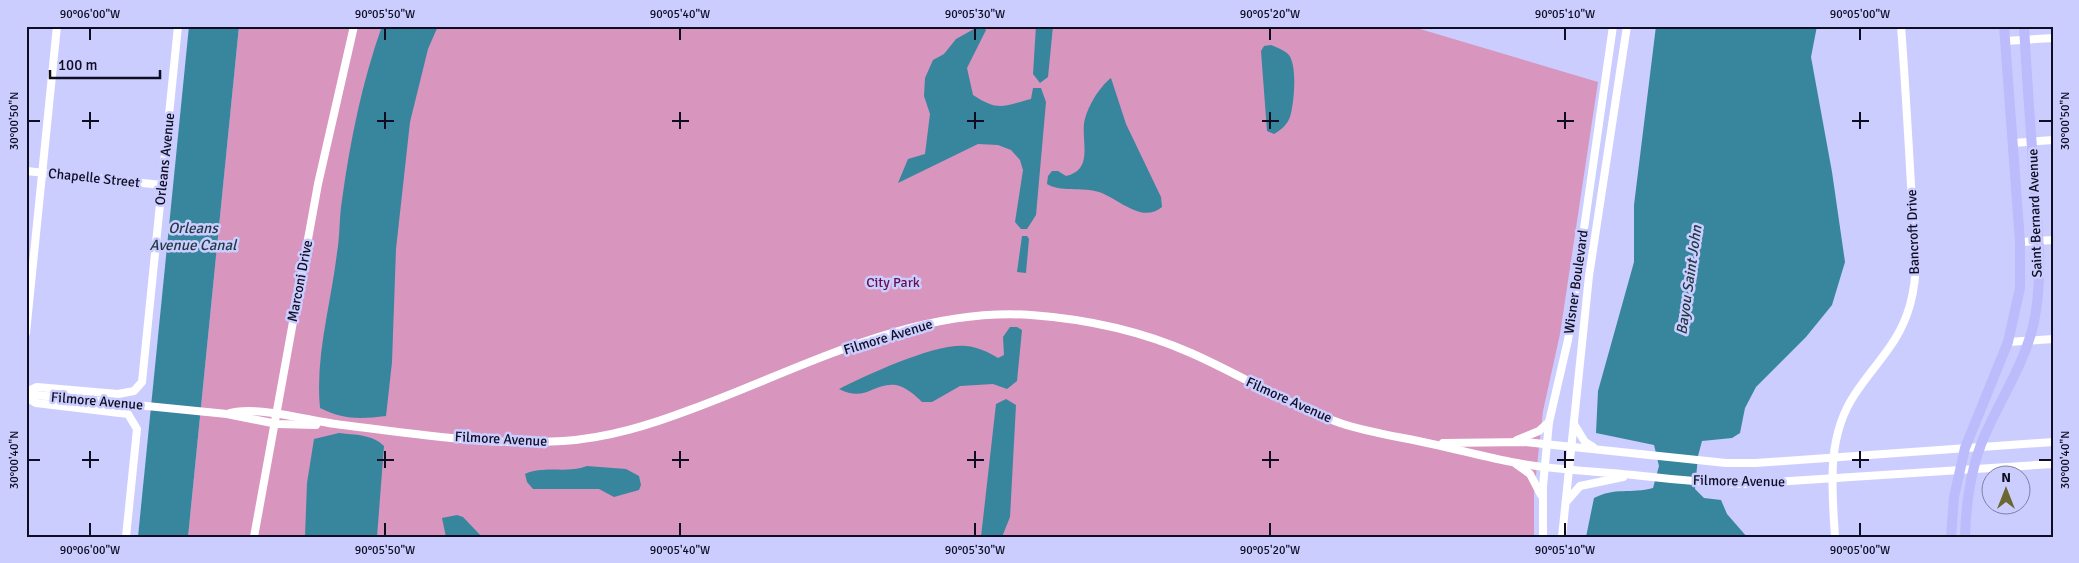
<svg xmlns="http://www.w3.org/2000/svg" width="2079" height="563" font-family="Signika,sans-serif">
<style>
.green{fill:#d895bd}
.water{fill:#38859e}
.lines{fill:none;stroke-linecap:round;stroke-linejoin:round}
.minor{stroke:#fff;stroke-width:8}
.major{stroke:#bcbbfc;stroke-width:10}
.ticks{fill:none;stroke:#0e0d22;stroke-width:2}
.labels{text-anchor:middle;dominant-baseline:central;stroke-width:5;stroke-linejoin:round;paint-order:stroke}
.street-label{font-size:14px;fill:#0e0d22;stroke:#cbcdff}
.park-label{font-size:14px;fill:#660f4e;stroke:#cbcdff}
.water-label{font-size:15px;font-style:italic;fill:#223b43;stroke:#cbcdff}
.neatline{fill:none;stroke:#0e0d22;stroke-width:2}
.ticks-label{font-size:12px;text-anchor:middle;fill:#0e0d22}
</style>
<rect width="100%" height="100%" fill="#cbcdff"/>
<!-- green -->
<polygon class="green" points="239,26 1410,26 1598,82 1560,334 1543,411 1534,493 1534,537 188,537"/>
<!-- water -->
<g class="water">
<polygon points="189,26 239,26 188,537 138,537"/>
<path d="M 382,26 L 438,26 L 428,49 L 410,122 L 396,249 L 392,362 L 386,416 C 360,419 344,420 320,408 C 315,356 331,304 337,253 C 340,236 339,218 342,200 C 350,142 362,82 382,26 Z"/>
<polygon points="1036,26 1053,26 1048,77 1040,83 1033,74"/>
<path d="M 1656,26 L 1817,26 L 1811,57 L 1832,172 L 1845,262 L 1832,305 L 1806,337 L 1756,387 L 1745,408 L 1740,433 L 1732,438 L 1702,441 L 1698,456 L 1695,489 L 1704,498 L 1721,500 L 1727,514 L 1747,537 L 1586,537 L 1594,498 C 1615,487 1631,494 1653,488 L 1659,466 L 1654,445 L 1596,433 L 1598,391 L 1634,262 L 1634,205 Z"/>
<path d="M 983,27 L 986,30 L 967,68 L 973,95 C 999,112 1003,106 1031,99 L 1033,88 L 1041,88 L 1046,102 L 1036,215 L 1027,229 L 1021,229 L 1015,222 L 1023,170 L 1020,160 L 1011,150 L 998,145 L 978,144 L 898,183 L 908,159 L 925,154 L 930,114 L 924,96 L 925,78 L 933,60 L 944,54 L 956,39 L 974,29 Z"/>
<path d="M 1271,45 C 1276,47 1284,50 1288,54 C 1298,64 1294,104 1290,117 C 1287,125 1281,130 1274,134 L 1267,131 L 1261,51 L 1264,46 Z"/>
<path d="M 1111,78 L 1126,124 L 1161,197 L 1162,207 C 1141,224 1120,199 1099,192 C 1083,187 1059,192 1047,184 L 1048,176 L 1052,171 L 1058,171 L 1066,176 C 1093,170 1082,144 1084,124 C 1086,109 1099,87 1111,78 Z"/>
<polygon points="1022,236 1027,236 1029,239 1026,273 1017,272"/>
<path d="M 1010,327 L 1017,327 L 1022,330 L 1017,381 L 1007,389 L 993,384 L 960,386 L 932,402 L 922,402 C 915,395 906,387 896,385 C 873,382 866,403 839,389 C 867,375 935,343 966,346 C 978,347 988,352 998,358 L 1004,355 L 1003,337 Z"/>
<polygon points="1006,399 1016,405 1010,517 1002,537 981,537 996,404"/>
<path d="M 339,433 C 355,435 372,434 384,446 L 377,537 L 305,537 L 307,483 L 314,439 Z"/>
<path d="M 587,466 L 626,469 L 639,476 L 641,485 L 639,490 L 614,497 L 599,489 L 533,489 L 527,482 L 525,474 C 546,465 566,474 587,466 Z"/>
<polygon points="457,515 463,517 482,537 446,537 442,518"/>
</g>
<g class="lines">
<!-- minor -->
<g class="minor">
<polyline points="2005,41 2053,38"/>
<polyline points="2013,143 2053,140"/>
<polyline points="26,171 162,185"/>
<polyline points="2020,242 2053,240"/>
<polyline points="26,333 57,26"/>
<polyline points="2008,342 2053,339"/>
<polyline points="26,392 37,387 118,394 134,391 142,382 178,26"/>
<polyline points="26,394 227,414 277,424 316,425"/>
<polyline points="26,397 36,403 128,414 137,429 126,537"/>
<path d="M 227,414 C 256,404 312,422 343,425 C 416,434 490,446 563,441 C 608,438 650,425 692,409 C 801,369 911,307 1031,315 C 1086,319 1139,330 1191,353 C 1241,375 1288,405 1340,423 C 1370,433 1401,437 1432,444 C 1460,450 1488,458 1517,463 C 1555,470 1595,471 1634,475 C 1671,479 1707,483 1744,484 L 2053,464"/>
<polyline points="1574,424 1585,442 1593,447"/>
<polyline points="1517,440 1539,431 1549,422"/>
<polyline points="1443,443 1525,442 1726,463 1756,463 2053,442"/>
<polyline points="1516,464 1530,474 1541,495"/>
<polyline points="1566,502 1580,486 1623,477"/>
<polyline points="254,537 318,184 354,26"/>
<polyline points="1543,537 1543,486 1549,422 1568,340 1613,26"/>
<polyline points="1562,537 1589,276 1627,26"/>
<path d="M 1835,537 C 1832,488 1826,437 1855,394 C 1876,362 1899,344 1910,305 C 1921,266 1914,224 1911,185 C 1908,132 1905,79 1901,26"/>
</g>
<!-- major -->
<g class="major">
<polyline points="1951,537 1954,497 1965,448 2008,342 2020,288 2020,242 2004,26"/>
<path d="M 1965,537 C 1966,499 1972,460 1989,426 C 2005,392 2026,359 2034,322 C 2043,279 2038,233 2035,189 C 2031,135 2027,81 2024,26"/>
</g>
</g>
<!-- ticks -->
<path class="ticks" d="M 90,28 L 90,40M 385,28 L 385,40M 680,28 L 680,40M 975,28 L 975,40M 1270,28 L 1270,40M 1565,28 L 1565,40M 1860,28 L 1860,40M 90,112 L 90,129M 385,112 L 385,129M 680,112 L 680,129M 975,112 L 975,129M 1270,112 L 1270,129M 1565,112 L 1565,129M 1860,112 L 1860,129M 28,121 L 40,121M 82,121 L 99,121M 377,121 L 394,121M 672,121 L 689,121M 967,121 L 984,121M 1262,121 L 1279,121M 1557,121 L 1574,121M 1852,121 L 1869,121M 2039,121 L 2052,121M 90,451 L 90,468M 385,451 L 385,468M 680,451 L 680,468M 975,451 L 975,468M 1270,451 L 1270,468M 1565,451 L 1565,468M 1860,451 L 1860,468M 28,460 L 40,460M 82,460 L 99,460M 377,460 L 394,460M 672,460 L 689,460M 967,460 L 984,460M 1262,460 L 1279,460M 1557,460 L 1574,460M 1852,460 L 1869,460M 2039,460 L 2052,460M 90,523 L 90,536M 385,523 L 385,536M 680,523 L 680,536M 975,523 L 975,536M 1270,523 L 1270,536M 1565,523 L 1565,536M 1860,523 L 1860,536"/>
<g class="labels">
<!-- street labels -->
<g class="street-label">
<text transform="translate(165 159) rotate(-84)">Orleans Avenue</text>
<text transform="translate(94 178) rotate(6)">Chapelle Street</text>
<text transform="translate(2035 213) rotate(-92)">Saint Bernard Avenue</text>
<text transform="translate(1913 232) rotate(-92)">Bancroft Drive</text>
<text transform="translate(300 281) rotate(-79)">Marconi Drive</text>
<text transform="translate(1576 282) rotate(-82)">Wisner Boulevard</text>
<text transform="translate(888 337) rotate(-17)">Filmore Avenue</text>
<text transform="translate(1289 400) rotate(24)">Filmore Avenue</text>
<text transform="translate(97 401) rotate(5)">Filmore Avenue</text>
<text transform="translate(501 439) rotate(3)">Filmore Avenue</text>
<text transform="translate(1739 481) rotate(1)">Filmore Avenue</text>
</g>
<!-- park labels -->
<g class="park-label">
<text x="893" y="282">City Park</text>
</g>
<!-- water labels -->
<g class="water-label">
<text x="193" y="228">Orleans<tspan x="193" dy="17">Avenue Canal</tspan></text>
<text transform="translate(1689 280) rotate(-82)">Bayou Saint John</text>
</g>
</g>
<!-- border -->
<rect width="2079" height="563" fill="none" stroke="#cbcdff" stroke-width="55"/>
<!-- north arrow -->
<g transform="translate(2006 490)"><circle r="24" fill="#cbcdff" stroke="#7f80a7"/>
<path d="M0-4L9 19L0 12L-9 19Z" fill="#6c6632"/>
<text y="-8" font-size="14" font-weight="bold" text-anchor="middle" fill="#0e0d22">N</text>
</g>
<!-- scale -->
<path d="M50 70v8h110v-8" fill="none" stroke="#0e0d22" stroke-width="2.5"/>
<text x="58" y="70" font-size="15" fill="#0e0d22" stroke="#cbcdff" stroke-width="4" paint-order="stroke">100 m</text>
<rect x="28" y="28" width="2024" height="508" class="neatline"/>
<g class="ticks-label">
<text x="90" y="18">90°06'00"W</text>
<text x="385" y="18">90°05'50"W</text>
<text x="680" y="18">90°05'40"W</text>
<text x="975" y="18">90°05'30"W</text>
<text x="1270" y="18">90°05'20"W</text>
<text x="1565" y="18">90°05'10"W</text>
<text x="1860" y="18">90°05'00"W</text>
<text transform="translate(14 121) rotate(-90)" y="4">30°00'50"N</text>
<text transform="translate(2065 121) rotate(-90)" y="4">30°00'50"N</text>
<text transform="translate(14 460) rotate(-90)" y="4">30°00'40"N</text>
<text transform="translate(2065 460) rotate(-90)" y="4">30°00'40"N</text>
<text x="90" y="554">90°06'00"W</text>
<text x="385" y="554">90°05'50"W</text>
<text x="680" y="554">90°05'40"W</text>
<text x="975" y="554">90°05'30"W</text>
<text x="1270" y="554">90°05'20"W</text>
<text x="1565" y="554">90°05'10"W</text>
<text x="1860" y="554">90°05'00"W</text>
</g>
</svg>
